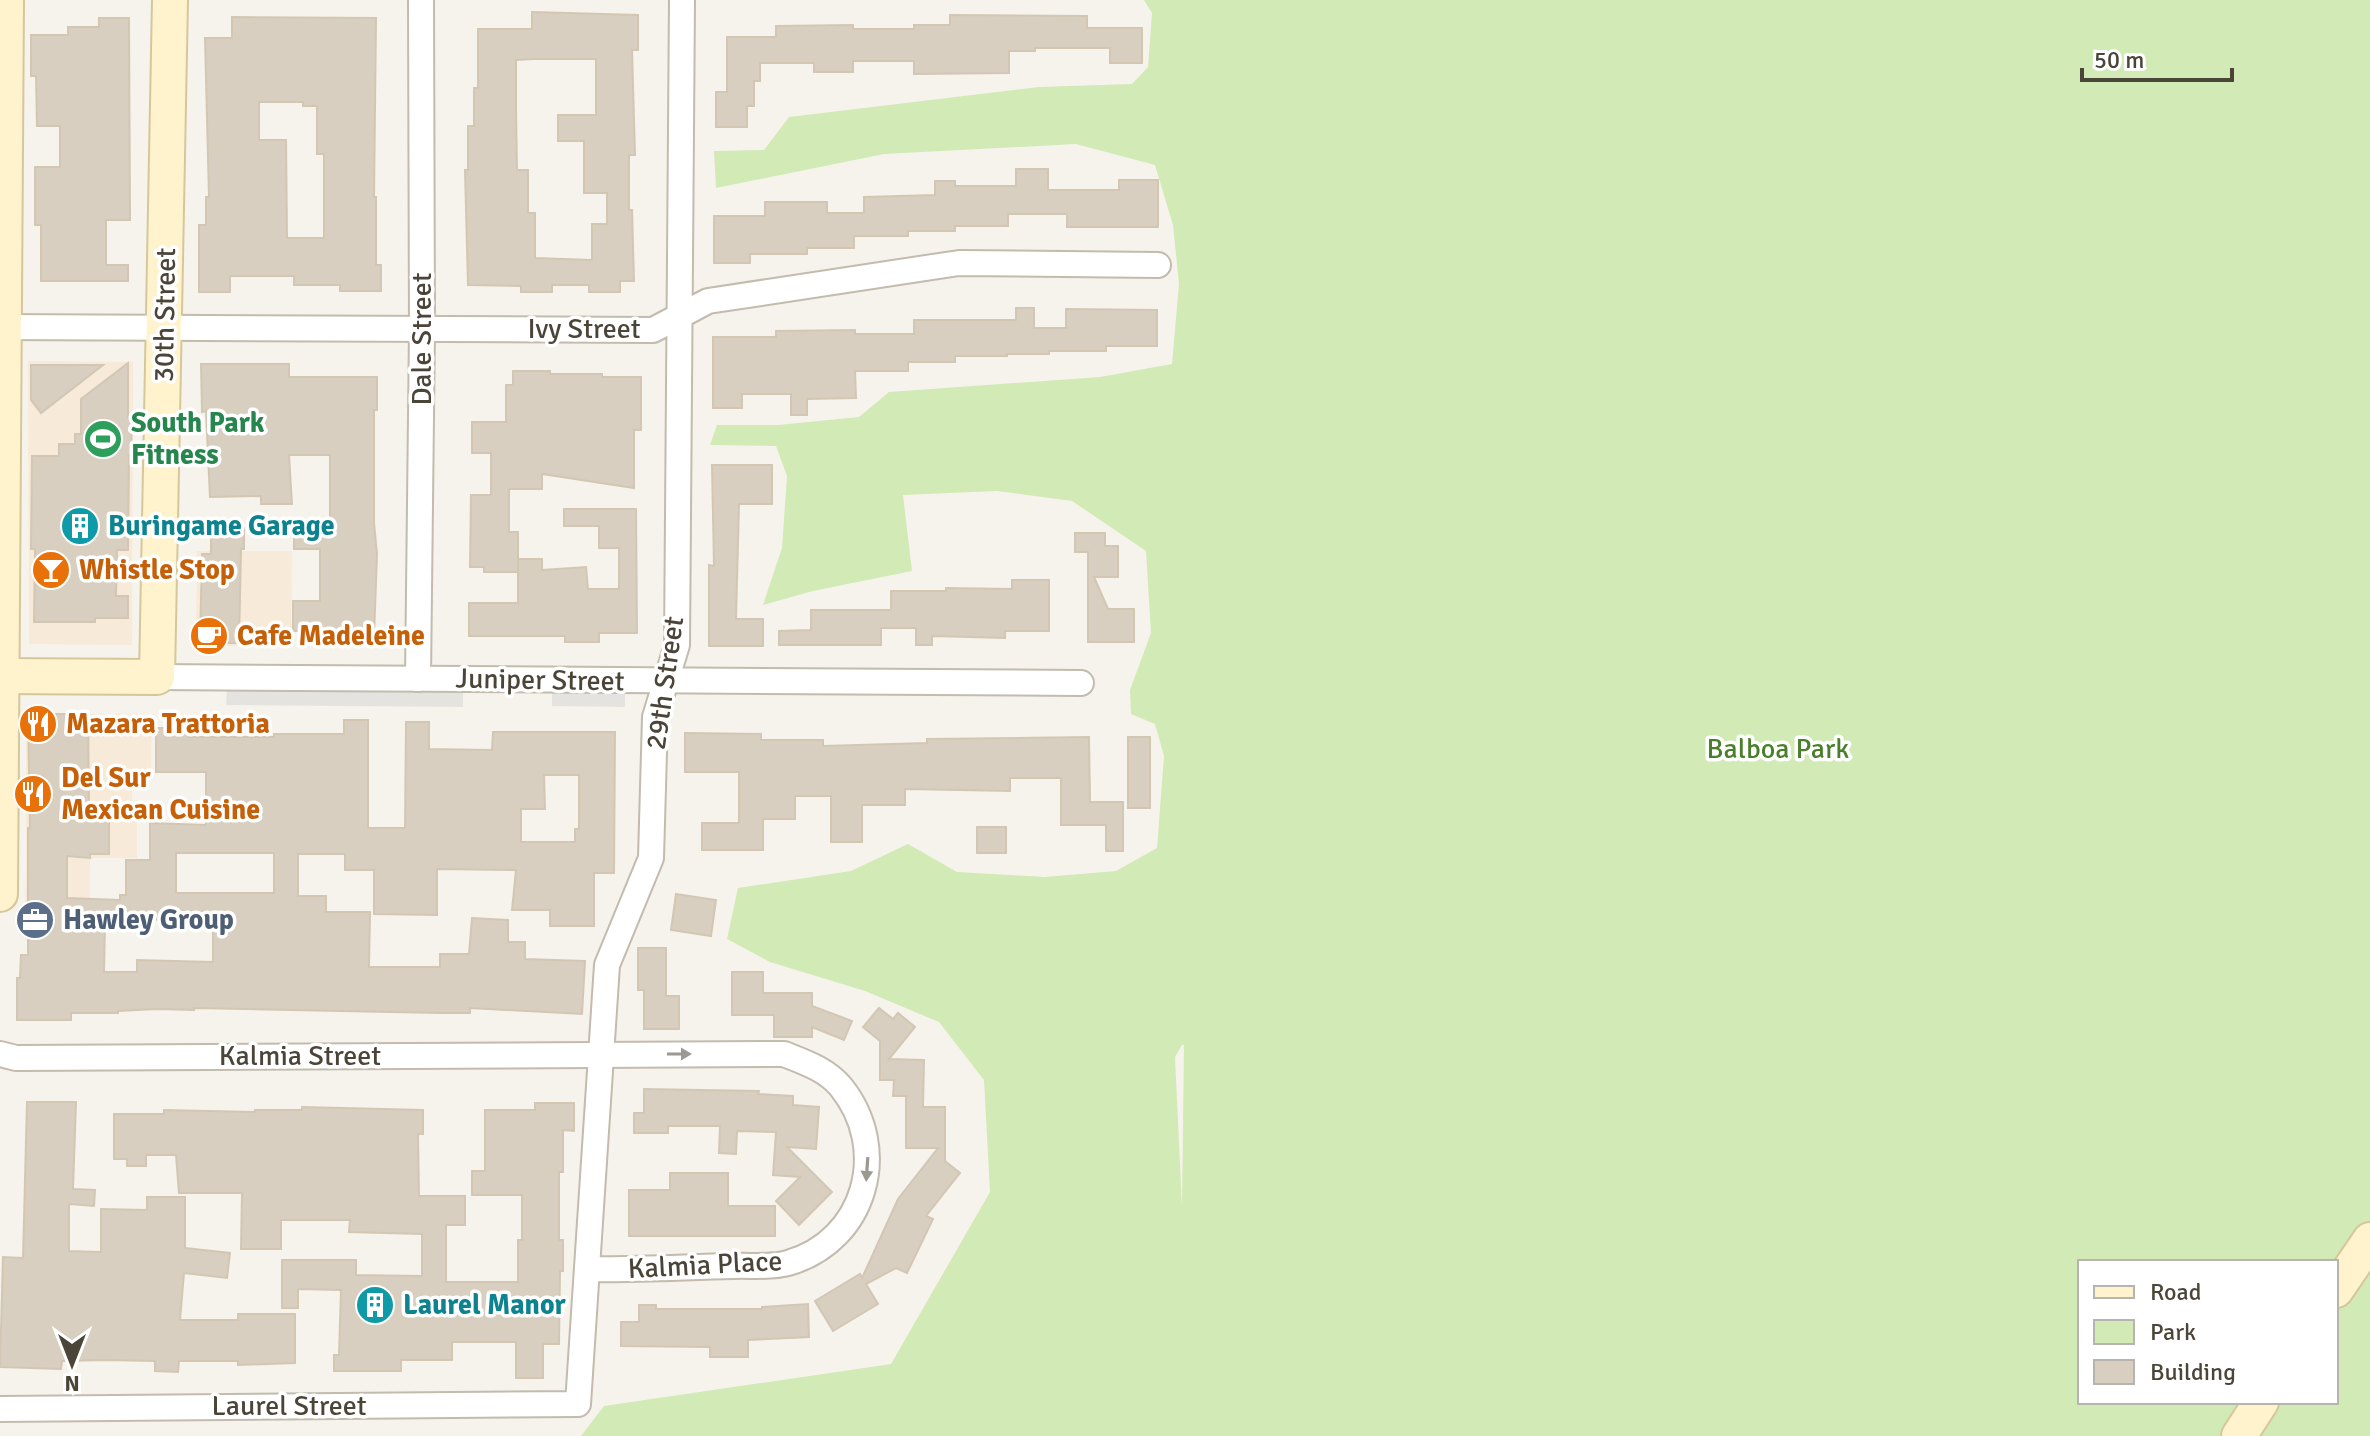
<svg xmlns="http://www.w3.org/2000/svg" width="2370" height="1436" font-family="Signika,sans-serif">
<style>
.commercial{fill:#f7ead8}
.green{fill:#d2eab5;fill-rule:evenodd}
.parking{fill:#e5e3e0}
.building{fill:#d8cfc1;stroke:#d3c7b4;stroke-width:2;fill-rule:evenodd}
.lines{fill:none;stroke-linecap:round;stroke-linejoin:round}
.street-casing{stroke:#c2bbae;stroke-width:28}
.secondary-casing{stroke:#d6c79b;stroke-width:38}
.street{stroke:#fff;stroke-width:24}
.secondary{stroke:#fff3cd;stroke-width:34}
.oneway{fill:#9c9892}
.labels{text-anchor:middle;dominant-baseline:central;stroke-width:7;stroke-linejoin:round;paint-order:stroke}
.street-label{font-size:28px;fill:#4b4439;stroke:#fff}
.leisure-label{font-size:28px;font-weight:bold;fill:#27864d;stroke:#fff;text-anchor:start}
.culture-label{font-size:28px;font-weight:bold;fill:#0d838f;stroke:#fff;text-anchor:start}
.food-label{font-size:28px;font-weight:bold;fill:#c56008;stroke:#fff;text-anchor:start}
.park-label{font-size:28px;fill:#4a7f2a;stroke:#fff}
.service-label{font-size:28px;font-weight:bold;fill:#4e5e75;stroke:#fff;text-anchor:start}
</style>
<rect width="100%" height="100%" fill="#f6f3ec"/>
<!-- commercial -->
<g class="commercial">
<polygon points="28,361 133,362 132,645 29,644"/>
<polygon points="197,551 292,551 291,646 196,646"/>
<polygon points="26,712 152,715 151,775 132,776 132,813 137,813 137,858 93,858 90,860 89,931 24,932 26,873"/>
</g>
<!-- green -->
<path class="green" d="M 1144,0 L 2370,0 L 2370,1436 L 581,1436 L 604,1406 L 891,1364 L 990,1192 L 984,1080 L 939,1022 L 865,991 L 770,962 L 727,939 L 738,888 L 851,871 L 908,844 L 957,872 L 1045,877 L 1116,871 L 1157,848 L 1164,756 L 1155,724 L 1131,714 L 1130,690 L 1151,633 L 1146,551 L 1072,501 L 997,491 L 903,495 L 912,571 L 813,591 L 763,605 L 782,548 L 787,476 L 776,446 L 710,445 L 717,425 L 778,425 L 859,417 L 889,392 L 1100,377 L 1172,364 L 1179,284 L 1173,225 L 1155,165 L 1076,144 L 884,154 L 716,188 L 714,151 L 764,150 L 789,117 L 1039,87 L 1132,84 L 1148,67 L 1152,13 ZM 1182,1045 L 1184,1045 L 1182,1207 L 1175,1057 ZM 2080,1262 L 2336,1262 L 2336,1402 L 2080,1402 Z"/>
<!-- parking -->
<g class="parking">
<polygon points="227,687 463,689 463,707 226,705"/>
<polygon points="552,690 625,691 625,707 552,706"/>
</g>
<!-- building -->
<g class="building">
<path d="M 532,12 L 638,15 L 638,50 L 632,50 L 635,155 L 629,155 L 629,210 L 632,210 L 634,281 L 620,281 L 620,292 L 589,292 L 589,285 L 552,285 L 552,292 L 521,292 L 521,286 L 468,285 L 465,170 L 468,170 L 468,126 L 474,126 L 474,88 L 478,88 L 478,29 L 532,29 ZM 533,59 L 596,59 L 596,115 L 558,115 L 558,141 L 584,141 L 584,193 L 607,193 L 607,224 L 592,224 L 592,260 L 535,258 L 535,213 L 528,213 L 528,170 L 517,170 L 516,109 L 516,60 Z"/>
<polygon points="950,15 1087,16 1087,28 1142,28 1142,63 1110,63 1110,48 1035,48 1035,51 1009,51 1009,73 914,74 914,61 853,61 853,72 814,72 814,63 760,63 760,81 754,81 754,106 747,106 747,127 716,127 716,92 727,92 727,37 776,37 776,26 853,25 853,29 914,29 914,25 950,25"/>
<path d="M 232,17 L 376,18 L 374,197 L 376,197 L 376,265 L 381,265 L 381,291 L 340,291 L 340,285 L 294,285 L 294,276 L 230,276 L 230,292 L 199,292 L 199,225 L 206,225 L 206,197 L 209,197 L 205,38 L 232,38 ZM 259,102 L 303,102 L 303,106 L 317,106 L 317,154 L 324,154 L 324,238 L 287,238 L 286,140 L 259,140 Z"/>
<polygon points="99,18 129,18 130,220 106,220 106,265 128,265 128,281 41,281 41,225 35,225 35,167 60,167 60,126 37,126 36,76 31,76 31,35 68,35 68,27 99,27"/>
<polygon points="1016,169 1048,169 1048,190 1119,190 1119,180 1158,180 1158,227 1067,227 1067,214 1008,214 1008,226 955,226 955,231 908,231 908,236 854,236 854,248 807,248 807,254 750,254 750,263 714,263 714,216 765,216 765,202 827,202 827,213 864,213 864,197 935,195 935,181 955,181 955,186 1016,186"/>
<polygon points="1016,308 1034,308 1034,328 1066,328 1066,309 1157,310 1157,346 1106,346 1106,351 1049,351 1049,354 1007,354 1007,356 955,356 955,362 908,362 908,371 855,371 856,398 807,399 807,415 791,415 791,394 742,394 742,408 713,408 713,337 776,337 776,331 855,330 855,334 914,334 914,320 1016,320"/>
<polygon points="128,363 128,417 131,417 132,456 129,456 128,550 117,550 116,596 128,596 128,618 95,618 95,622 34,622 35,549 31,549 32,456 59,456 59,444 75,444 75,434 81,434 81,399"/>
<polygon points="201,364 289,364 289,377 377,377 377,410 374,410 374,523 377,554 374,637 329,637 329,631 293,631 293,601 320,601 320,549 294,549 294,525 330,525 330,455 289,455 292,504 261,504 261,496 210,497 206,411 202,412"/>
<polygon points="31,365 103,365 41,413 31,400"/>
<polygon points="513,371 550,371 550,374 602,374 602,377 641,377 641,430 634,430 634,488 542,474 542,489 509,489 509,532 518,532 518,572 484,572 484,567 470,567 471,495 491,495 491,453 472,453 472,422 506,422 506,385 513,385"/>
<polygon points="712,465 772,465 772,504 739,504 736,619 763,619 763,646 709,646 709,565 714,566"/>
<polygon points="564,509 636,509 637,633 599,633 599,642 565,642 565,636 469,636 469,603 518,603 518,559 542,559 542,570 586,567 588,589 619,589 619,548 599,548 599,526 564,526"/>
<polygon points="211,528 244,528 244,549 241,549 239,643 200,643 202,554 211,554"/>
<polygon points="1075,533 1105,533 1105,546 1118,546 1118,577 1094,577 1108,609 1134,609 1134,642 1088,642 1088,552 1075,552"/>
<polygon points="1012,580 1049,580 1049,631 1005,631 1005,638 932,636 932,645 916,645 916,628 881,628 881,645 779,645 779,631 811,630 811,610 891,610 891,591 946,591 946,588 1012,589"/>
<path d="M 28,714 L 88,714 L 89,805 L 109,805 L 109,854 L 90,854 L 90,858 L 67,856 L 67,898 L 120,900 L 120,895 L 126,895 L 126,860 L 150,860 L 150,823 L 206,825 L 206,772 L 156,772 L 156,728 L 189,728 L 189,737 L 274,737 L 274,734 L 344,734 L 344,720 L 368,720 L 368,828 L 405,828 L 406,722 L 429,722 L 429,749 L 492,750 L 493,732 L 615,732 L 614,873 L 594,873 L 594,926 L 550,926 L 550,910 L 512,910 L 516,870 L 437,869 L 437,915 L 374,914 L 374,870 L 345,870 L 345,854 L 298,854 L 298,896 L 326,896 L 326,912 L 370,912 L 369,967 L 440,967 L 440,954 L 469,954 L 472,918 L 508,920 L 508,942 L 525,942 L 525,959 L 585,961 L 582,1014 L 470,1008 L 470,1013 L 440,1013 L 194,1008 L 194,1010 L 157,1009 L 118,1011 L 118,1013 L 71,1013 L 71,1020 L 17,1020 L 17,978 L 20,978 L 21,955 L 28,955 L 28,828 L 30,828 ZM 544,775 L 579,775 L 579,829 L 575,829 L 575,842 L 521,842 L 521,809 L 545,809 ZM 176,853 L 274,853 L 274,893 L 176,893 ZM 179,911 L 213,912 L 213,962 L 137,960 L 137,972 L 104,972 L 105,921 L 179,919 Z"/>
<polygon points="685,733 761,734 761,740 823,740 823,746 927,743 927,739 1089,737 1090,802 1123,802 1123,851 1106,851 1106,825 1061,825 1061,778 1010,778 1010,791 905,789 905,805 862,805 862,842 831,842 831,796 795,796 795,819 763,819 763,850 702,850 702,823 739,823 739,772 685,772"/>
<rect x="1128" y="737" width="22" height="71"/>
<rect x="977" y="827" width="29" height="26"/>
<polygon points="676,894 716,900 711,936 671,930"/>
<polygon points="638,948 666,948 666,996 679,996 679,1029 644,1029 644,990 638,990"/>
<polygon points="732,972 763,972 763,993 812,993 812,1006 852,1021 844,1040 812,1027 812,1037 774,1037 774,1015 732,1015"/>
<polygon points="879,1008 893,1019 898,1013 915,1027 889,1059 924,1060 923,1107 945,1107 945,1161 960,1173 926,1216 933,1219 907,1273 896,1268 866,1284 878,1304 833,1331 815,1301 860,1274 862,1278 898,1199 938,1148 906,1148 906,1096 893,1096 894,1080 880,1080 880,1041 863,1027"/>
<polygon points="644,1089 759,1091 758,1094 793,1096 793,1105 819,1107 816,1149 787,1147 832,1192 799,1225 776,1201 800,1177 773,1175 776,1132 737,1131 736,1154 719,1153 720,1126 668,1126 668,1133 634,1133 634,1113 644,1113"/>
<polygon points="27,1102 76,1102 73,1189 95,1190 94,1206 69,1204 69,1251 101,1252 101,1209 147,1210 147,1197 185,1197 185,1248 230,1253 227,1278 184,1273 180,1320 238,1320 238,1314 295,1314 295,1363 238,1365 238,1361 179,1361 178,1372 155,1371 155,1361 105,1360 62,1361 61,1369 0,1367 3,1257 23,1258"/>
<polygon points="535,1103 574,1103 574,1131 563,1130 563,1172 559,1172 559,1240 563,1240 563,1271 560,1271 559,1344 543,1344 543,1378 516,1378 516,1342 452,1342 452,1360 401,1360 401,1371 334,1371 334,1355 339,1355 341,1290 298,1289 298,1308 282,1308 282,1260 356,1260 356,1275 422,1276 422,1234 349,1232 350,1220 281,1220 281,1249 241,1249 242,1193 179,1193 176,1155 146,1155 146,1166 127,1166 127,1159 114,1159 114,1114 164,1114 164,1110 255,1112 255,1110 302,1110 302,1107 423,1110 423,1134 418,1134 419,1196 465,1196 465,1225 446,1225 446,1282 518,1282 518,1240 522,1240 522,1195 472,1195 472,1171 485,1171 485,1110 535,1110"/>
<polygon points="670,1173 728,1173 728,1206 775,1206 775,1236 629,1236 629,1190 670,1190"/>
<polygon points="808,1304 809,1337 748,1340 748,1357 710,1357 710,1347 621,1346 621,1322 639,1322 639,1305 656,1305 656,1309 762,1309 762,1307"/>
</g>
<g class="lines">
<defs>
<g id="street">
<polyline points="0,327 653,330 708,301 959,263 1158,265"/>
<polyline points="157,677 1081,683"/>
<polyline points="418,679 422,329 421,0"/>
<path d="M 0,1054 L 16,1058 L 784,1054 C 804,1062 826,1069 841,1087 C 891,1149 866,1241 788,1263 C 771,1268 750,1265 733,1266 C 684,1267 635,1270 587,1269"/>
<polyline points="0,1409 578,1404 607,965 651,858 655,717 677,645 682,0"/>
</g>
<g id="secondary">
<polyline points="0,676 157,677 170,0"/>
<polyline points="0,894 6,0"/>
<polyline points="2336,1290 2370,1240"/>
<polyline points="2239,1436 2261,1402"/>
</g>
</defs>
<!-- street casing -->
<use href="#street" class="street-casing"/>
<!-- secondary casing -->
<use href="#secondary" class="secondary-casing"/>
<!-- street -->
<use href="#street" class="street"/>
<!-- secondary -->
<use href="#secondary" class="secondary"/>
</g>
<!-- one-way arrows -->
<defs><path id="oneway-solid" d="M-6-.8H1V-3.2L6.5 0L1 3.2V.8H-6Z" transform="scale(2)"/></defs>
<g class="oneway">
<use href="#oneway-solid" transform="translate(679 1054)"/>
<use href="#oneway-solid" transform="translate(867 1169) rotate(94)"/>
</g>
<!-- icons -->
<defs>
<symbol id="stadium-disc" viewBox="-11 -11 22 22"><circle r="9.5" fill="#2e9e5b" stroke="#fff"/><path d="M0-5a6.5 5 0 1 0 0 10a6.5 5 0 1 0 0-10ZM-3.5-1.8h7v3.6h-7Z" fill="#fff"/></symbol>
<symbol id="building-disc" viewBox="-11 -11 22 22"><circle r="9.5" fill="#0f9aa8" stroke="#fff"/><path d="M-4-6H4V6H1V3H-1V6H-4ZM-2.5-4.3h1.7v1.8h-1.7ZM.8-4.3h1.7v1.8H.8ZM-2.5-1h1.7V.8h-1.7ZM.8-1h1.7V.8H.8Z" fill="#fff"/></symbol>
<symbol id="bar-disc" viewBox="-11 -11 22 22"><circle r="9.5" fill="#e8710a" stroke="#fff"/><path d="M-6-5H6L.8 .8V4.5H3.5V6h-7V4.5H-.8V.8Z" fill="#fff"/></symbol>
<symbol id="cafe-disc" viewBox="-11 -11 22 22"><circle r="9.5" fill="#e8710a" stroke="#fff"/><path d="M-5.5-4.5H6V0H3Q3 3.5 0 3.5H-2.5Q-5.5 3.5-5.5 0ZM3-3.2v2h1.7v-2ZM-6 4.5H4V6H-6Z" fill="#fff"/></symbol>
<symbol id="restaurant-disc" viewBox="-11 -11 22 22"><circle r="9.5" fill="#e8710a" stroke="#fff"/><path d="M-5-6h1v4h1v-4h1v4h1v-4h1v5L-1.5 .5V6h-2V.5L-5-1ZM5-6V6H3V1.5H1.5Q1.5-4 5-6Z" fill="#fff"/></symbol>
<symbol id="office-disc" viewBox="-11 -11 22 22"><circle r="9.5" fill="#5c6f8a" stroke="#fff"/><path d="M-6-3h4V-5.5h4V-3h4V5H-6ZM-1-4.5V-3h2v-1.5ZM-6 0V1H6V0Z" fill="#fff"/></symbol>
</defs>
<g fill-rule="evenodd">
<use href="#stadium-disc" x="81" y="417" width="44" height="44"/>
<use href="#building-disc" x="58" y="504" width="44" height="44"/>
<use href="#bar-disc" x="29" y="548" width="44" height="44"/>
<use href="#cafe-disc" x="187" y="614" width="44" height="44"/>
<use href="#restaurant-disc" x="16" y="702" width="44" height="44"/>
<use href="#restaurant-disc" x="11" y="772" width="44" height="44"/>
<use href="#office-disc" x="13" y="898" width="44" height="44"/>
<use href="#building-disc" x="353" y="1283" width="44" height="44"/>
</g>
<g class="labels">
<!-- street labels -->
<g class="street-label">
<text transform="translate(165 315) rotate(-89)">30th Street</text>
<text x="584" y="329">Ivy Street</text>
<text transform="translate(422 339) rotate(-90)">Dale Street</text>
<text transform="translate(540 680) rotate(1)">Juniper Street</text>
<text transform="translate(665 683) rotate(-82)">29th Street</text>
<text x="300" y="1056">Kalmia Street</text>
<text transform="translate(705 1265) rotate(-3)">Kalmia Place</text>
<text x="289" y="1406">Laurel Street</text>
</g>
<!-- leisure labels -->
<g class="leisure-label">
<text x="131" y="423">South Park<tspan x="131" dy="32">Fitness</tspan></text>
</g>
<!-- culture labels -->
<g class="culture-label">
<text x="108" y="526">Buringame Garage</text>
<text x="403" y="1305">Laurel Manor</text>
</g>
<!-- food labels -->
<g class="food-label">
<text x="79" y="570">Whistle Stop</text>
<text x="237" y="636">Cafe Madeleine</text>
<text x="66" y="724">Mazara Trattoria</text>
<text x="61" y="778">Del Sur<tspan x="61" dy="32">Mexican Cuisine</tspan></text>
</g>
<!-- park labels -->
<g class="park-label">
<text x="1778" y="749">Balboa Park</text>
</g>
<!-- service labels -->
<g class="service-label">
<text x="63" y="920">Hawley Group</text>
</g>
</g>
<!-- legend -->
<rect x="2078" y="1260" width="260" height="144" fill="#ffffff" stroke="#b7b4b0" stroke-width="2"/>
<rect x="2094" y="1286" width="40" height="12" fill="#fff3cd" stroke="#b7b4b0" stroke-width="2"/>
<text x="2150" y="1300" font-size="24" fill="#4b4439">Road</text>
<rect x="2094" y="1320" width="40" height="24" fill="#d2eab5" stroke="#b7b4b0" stroke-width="2"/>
<text x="2150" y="1340" font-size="24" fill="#4b4439">Park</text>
<rect x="2094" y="1360" width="40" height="24" fill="#d8cfc1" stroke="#b7b4b0" stroke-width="2"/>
<text x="2150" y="1380" font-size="24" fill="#4b4439">Building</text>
<!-- north arrow -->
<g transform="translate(72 1364) rotate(180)" stroke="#ffffff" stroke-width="6" paint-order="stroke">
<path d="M0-6L14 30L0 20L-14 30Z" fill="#4b4439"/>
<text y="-12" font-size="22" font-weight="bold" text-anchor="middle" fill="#4b4439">N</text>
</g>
<!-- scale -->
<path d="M2082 68v12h150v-12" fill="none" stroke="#4b4439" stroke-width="4"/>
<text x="2094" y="68" font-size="24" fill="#4b4439" stroke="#ffffff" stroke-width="6" paint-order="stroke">50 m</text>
</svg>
